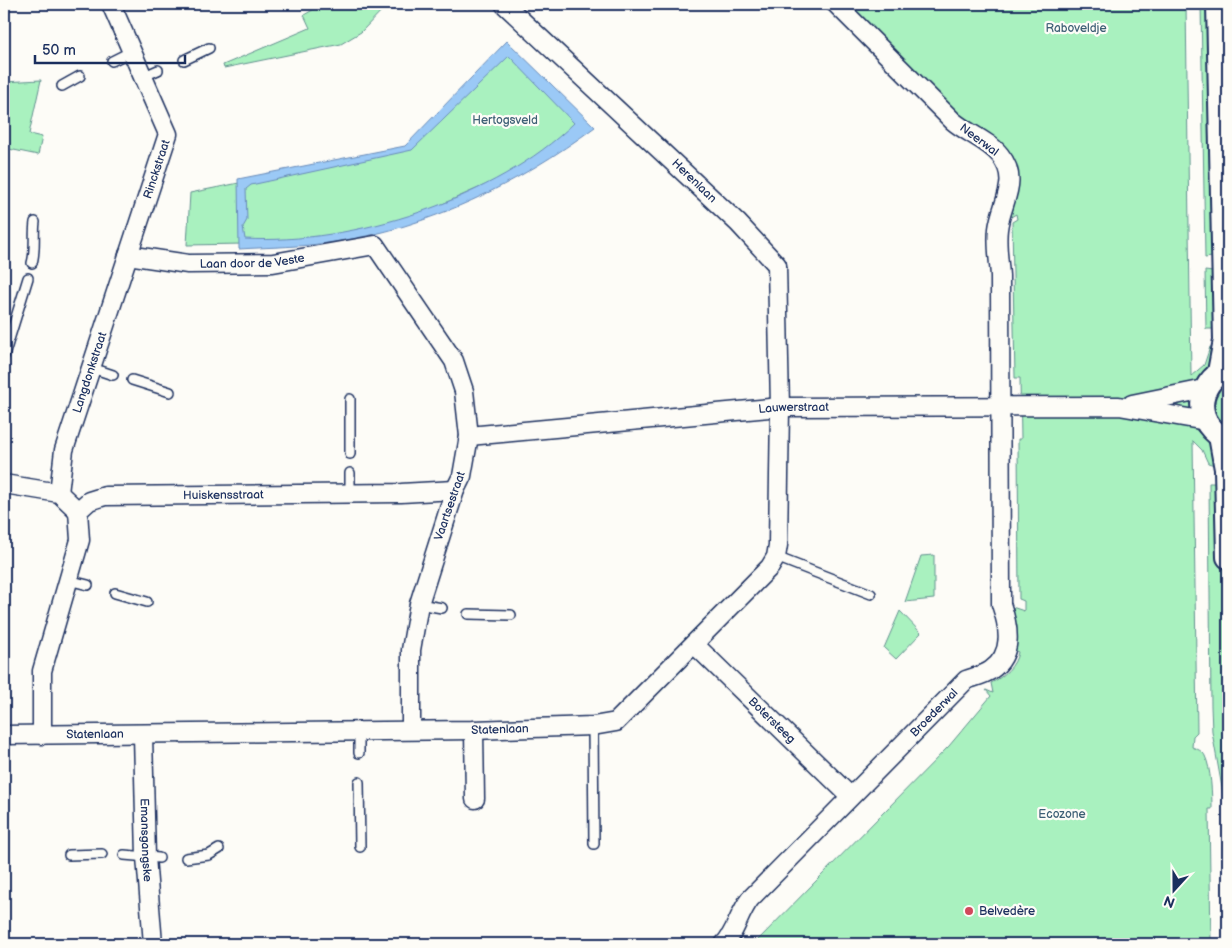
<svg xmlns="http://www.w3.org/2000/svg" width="1232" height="948" font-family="'Balsamiq Sans',sans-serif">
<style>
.green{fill:#a9f1bf;stroke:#62908e}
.water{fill:#9bc9f6;stroke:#688bb9;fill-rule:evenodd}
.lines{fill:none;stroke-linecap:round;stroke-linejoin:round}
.service-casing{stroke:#1b2f5e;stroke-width:12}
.minor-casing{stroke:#1b2f5e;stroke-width:21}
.tertiary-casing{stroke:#1b2f5e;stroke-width:26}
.service{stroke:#fdfcf7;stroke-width:9}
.minor{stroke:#fdfcf7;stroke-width:18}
.tertiary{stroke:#fdfcf7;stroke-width:22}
.poi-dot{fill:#d1495b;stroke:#fdfcf7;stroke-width:2}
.labels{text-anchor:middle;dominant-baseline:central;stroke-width:4.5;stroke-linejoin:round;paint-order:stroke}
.park-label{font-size:12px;fill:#3e6076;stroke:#fdfcf7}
.street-label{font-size:12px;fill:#1b2f5e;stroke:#fdfcf7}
.poi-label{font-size:12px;fill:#1b2f5e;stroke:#fdfcf7;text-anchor:start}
</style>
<rect width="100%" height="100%" fill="#fdfcf7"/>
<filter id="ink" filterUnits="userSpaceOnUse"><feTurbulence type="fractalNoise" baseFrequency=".02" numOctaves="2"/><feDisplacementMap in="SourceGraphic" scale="10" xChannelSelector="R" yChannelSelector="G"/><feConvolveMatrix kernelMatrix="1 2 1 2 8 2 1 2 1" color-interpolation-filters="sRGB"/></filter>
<g filter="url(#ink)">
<!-- green -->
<g class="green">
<polygon points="323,4 332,4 342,9 346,4 387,5 361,32 341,44 224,68 223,65 310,28 304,15"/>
<path d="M 844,4 L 1186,4 L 1191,376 L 1204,365 L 1210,347 L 1214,346 L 1217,357 L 1198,380 L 1191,385 L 1192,426 L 1210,444 L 1218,466 L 1208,463 L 1202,450 L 1193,441 L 1197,732 L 1193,736 L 1192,747 C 1197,749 1203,751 1205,756 C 1211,768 1212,795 1212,809 L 1209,809 L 1211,944 L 754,944 L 949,746 L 991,696 L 986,690 L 993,693 L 991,683 C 1003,677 1016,666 1018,652 L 1015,650 L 1017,626 L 1009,606 L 1024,611 L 1024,601 L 1019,599 L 1018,439 L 1021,439 L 1020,378 L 1015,378 L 1012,222 L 1017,219 L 1016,214 L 1009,218 L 1017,189 L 975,129 L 980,127 L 962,119 Z"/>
<polygon points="1201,4 1215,4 1212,257 1205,258"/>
<polygon points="507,49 585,126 510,174 395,225 299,243 187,245 190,193 406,149"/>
<polygon points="41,80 29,134 42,137 38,155 4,148 4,82"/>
<polygon points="1205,271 1213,272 1214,329 1206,329"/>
<path d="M 1228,384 L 1228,427 C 1211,417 1210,394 1228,384 Z"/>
<polygon points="1209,483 1220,483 1222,510 1228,707 1224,719 1223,793 1212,732 1211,706"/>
<polygon points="934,555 934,599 905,602 921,556"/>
<polygon points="900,611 921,633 896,659 884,648"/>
</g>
<!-- water -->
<path class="water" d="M 507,41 L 595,127 C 518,184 429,228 334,242 C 303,247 271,247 239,249 L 238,179 L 405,146 ZM 509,56 L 574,123 C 497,199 352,245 245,239 L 243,227 L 247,220 L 246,189 L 251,185 L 412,150 Z"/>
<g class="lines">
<defs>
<g id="service">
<polyline points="184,60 209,48"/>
<polyline points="112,61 130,52"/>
<polyline points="142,77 158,70"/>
<polyline points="62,86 80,76"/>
<path d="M 32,263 C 36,249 33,236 35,222"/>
<polyline points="4,356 28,278"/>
<polyline points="92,368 113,375"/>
<polyline points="132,380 170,392"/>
<polyline points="350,399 350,454"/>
<polyline points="350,473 350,493"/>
<polyline points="776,557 871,594"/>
<polyline points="68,580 88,585"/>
<polyline points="115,593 147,602"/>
<polyline points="419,604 442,608"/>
<polyline points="468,614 511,615"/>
<polyline points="593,726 594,844"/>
<polyline points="359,730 359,753"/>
<polyline points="359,782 360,847"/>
<polyline points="69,855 102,854"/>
<polyline points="124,855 159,858"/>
<polyline points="186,858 209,855 219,849"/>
</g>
<g id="minor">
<path id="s1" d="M 128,255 L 188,264 L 273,263 L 375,245 L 454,361 L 464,391 L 469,436 L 462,476 L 455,490 L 419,604 L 411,650 L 411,730"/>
<polyline points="1132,404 1205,389"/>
<path id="s2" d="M 469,436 L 780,407 L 1119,406 L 1206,421"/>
<polyline points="4,484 59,493 78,511"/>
<path id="s3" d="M 59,493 L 64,450 L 168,134 L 111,4"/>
<path id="s4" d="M 78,511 L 89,501 L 105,496 L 401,493 L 455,490"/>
<path id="s5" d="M 694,644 L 850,796"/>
<polyline points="474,730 475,799"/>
<path id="s6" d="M 4,735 L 474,730 L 593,726 L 616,722 L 770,567 L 776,557 L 778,545 L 780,407 L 777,265 L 738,223 L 504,4"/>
<polyline points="42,735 42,671 80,540 78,511"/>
<path id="s7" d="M 143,735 L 146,857 L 153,944"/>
<path id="s8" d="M 724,944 C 735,934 739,913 750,899 L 966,680 C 974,677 984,675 991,670 C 1014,654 1009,627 1001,604 L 1000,276 C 999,260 996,244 998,229 C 1001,202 1021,181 1000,155 C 989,141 967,133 953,121 L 836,4"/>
</g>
<g id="tertiary">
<polyline points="1218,4 1225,340 1219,372"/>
<path d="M 1228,368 C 1194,384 1193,425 1228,440"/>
<polyline points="1220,436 1226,469 1228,557"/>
</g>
</defs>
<!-- service casing -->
<use href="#service" class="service-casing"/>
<!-- minor casing -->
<use href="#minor" class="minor-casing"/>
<!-- tertiary casing -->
<use href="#tertiary" class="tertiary-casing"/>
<!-- service -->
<use href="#service" class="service"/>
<!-- minor -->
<use href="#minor" class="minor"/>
<!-- tertiary -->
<use href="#tertiary" class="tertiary"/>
</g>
</g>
<!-- markers -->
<circle class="poi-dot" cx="969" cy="911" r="5"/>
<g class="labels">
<!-- park labels -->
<g class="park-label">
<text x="1076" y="28">Raboveldje</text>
<text x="505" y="120">Hertogsveld</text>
<text x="1062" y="814">Ecozone</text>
</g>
<!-- street labels -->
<g class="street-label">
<text transform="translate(979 140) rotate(37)">Neerwal</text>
<text stroke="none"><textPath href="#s3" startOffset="339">Rinckstraat</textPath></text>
<text transform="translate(694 181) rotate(44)">Herenlaan</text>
<text stroke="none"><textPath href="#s1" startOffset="125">Laan door de Veste</textPath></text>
<text stroke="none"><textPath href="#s3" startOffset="125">Langdonkstraat</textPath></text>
<text stroke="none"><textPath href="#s2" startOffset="326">Lauwerstraat</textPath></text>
<text stroke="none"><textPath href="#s4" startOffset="150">Huiskensstraat</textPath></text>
<text transform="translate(450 506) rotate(-71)">Vaartsestraat</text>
<text stroke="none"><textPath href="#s8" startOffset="314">Broederwal</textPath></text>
<text stroke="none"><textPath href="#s5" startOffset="109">Botersteeg</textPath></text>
<text stroke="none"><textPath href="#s6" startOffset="496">Statenlaan</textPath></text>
<text stroke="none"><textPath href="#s6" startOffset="91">Statenlaan</textPath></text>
<text stroke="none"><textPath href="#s7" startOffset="105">Emansgangske</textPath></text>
</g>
<!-- poi labels -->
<g class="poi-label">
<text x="979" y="911">Belvedère</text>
</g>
</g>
<!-- margin -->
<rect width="1232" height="948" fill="none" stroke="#fdfcf7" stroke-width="20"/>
<rect x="10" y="10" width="1212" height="928" fill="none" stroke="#1b2f5e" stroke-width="2" filter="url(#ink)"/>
<!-- north arrow -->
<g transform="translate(1174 890) rotate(201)" stroke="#fdfcf7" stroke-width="4" paint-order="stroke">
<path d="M0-4L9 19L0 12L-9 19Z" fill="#1b2f5e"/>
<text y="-8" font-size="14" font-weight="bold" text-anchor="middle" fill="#1b2f5e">N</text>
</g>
<!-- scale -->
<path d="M35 55v8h150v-8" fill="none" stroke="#1b2f5e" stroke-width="2.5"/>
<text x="42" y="55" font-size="15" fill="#1b2f5e" stroke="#fdfcf7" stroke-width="4" paint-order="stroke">50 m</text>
</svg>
